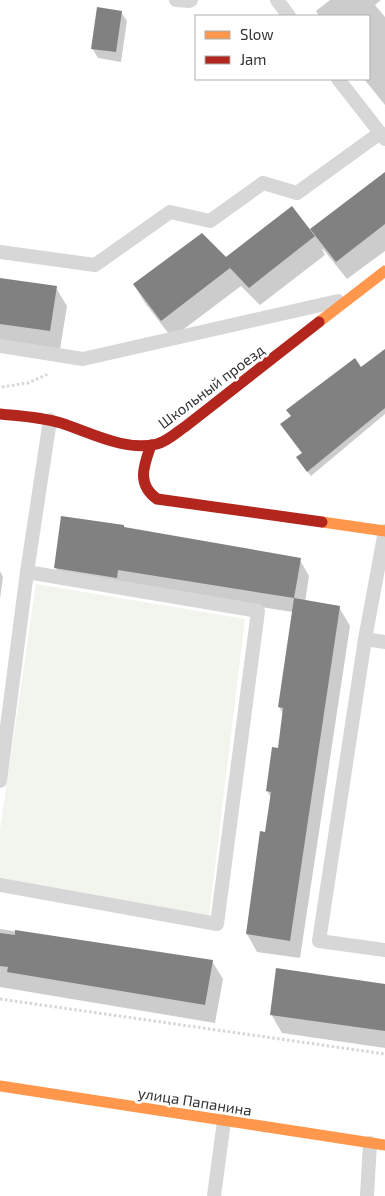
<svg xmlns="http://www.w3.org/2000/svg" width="385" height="1196" font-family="'Exo 2',sans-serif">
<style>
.green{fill:#f1f5ed}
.shadow{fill:#0003}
.building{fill:#818181}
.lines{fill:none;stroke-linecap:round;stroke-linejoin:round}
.path{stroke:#d6d6d6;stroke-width:3;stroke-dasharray:2.5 2.5;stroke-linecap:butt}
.lane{stroke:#d7d7d7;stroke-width:14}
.slow{stroke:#ff974d;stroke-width:11}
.jam{stroke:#b3261e;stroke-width:11}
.labels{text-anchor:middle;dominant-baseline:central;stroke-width:5;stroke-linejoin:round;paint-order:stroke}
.street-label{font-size:15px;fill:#333;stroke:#fff}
</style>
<rect width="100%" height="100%" fill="#fff"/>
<!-- green -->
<polygon class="green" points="36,584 245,619 209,916 0,878 0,830"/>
<!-- shadow -->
<g class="shadow">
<polygon points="330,0 381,0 375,5 385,17 385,105 364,79 369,79 369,16 319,16 316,11"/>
<polygon points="121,12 127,21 121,62 98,58 92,48"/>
<polygon points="385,185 385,251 347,279 323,249 322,249 325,255 260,305 241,286 172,338 145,303 134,285 314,236"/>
<polygon points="0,279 56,288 67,306 60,349 0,340"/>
<polygon points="385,350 385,414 311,476 300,462 303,454 361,368"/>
<polygon points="124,526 125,528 300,560 309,576 305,602 339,607 350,626 300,958 257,952 247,934 266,833 271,798 267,791 279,749 284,715 279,707 293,612 127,586 64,583 55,567"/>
<polygon points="0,571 3,577 0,599"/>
<polygon points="0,929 212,961 223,979 215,1023 0,987"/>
<polygon points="385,985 385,1048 282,1033 271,1014"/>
</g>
<!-- building -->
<g class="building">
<polygon points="97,7 122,11 116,52 91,49"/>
<polygon points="385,172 385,224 336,262 310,229"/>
<polygon points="292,206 315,236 249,288 230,268 161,321 133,284 202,233 226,257"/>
<polygon points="0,278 57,286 50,331 0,324"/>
<polygon points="385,349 385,408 307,472 296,457 302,453 280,424 291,416 286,410 355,358 361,367"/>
<polygon points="61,516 124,525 124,527 301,558 294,598 118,570 117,578 54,568"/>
<polygon points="294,598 340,606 290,941 246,934 260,831 265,832 271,792 266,791 272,747 278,748 283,708 278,707"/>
<polygon points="15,930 213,960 205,1005 7,972 8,967 0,966 0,933 15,935"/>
<polygon points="276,968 385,984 385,1031 270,1015"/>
</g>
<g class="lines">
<!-- path -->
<g class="path">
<polyline points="2,387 28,383 48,374"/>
<polyline points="0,999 385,1054"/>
</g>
<!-- lane -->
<g class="lane">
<polyline points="176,0 189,1 191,0"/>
<polyline points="277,0 289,16"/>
<polyline points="338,79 385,139"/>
<polyline points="0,252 95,265 170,212 210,221 263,183 297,193 380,133"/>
<polyline points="0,346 83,359 338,301"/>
<polyline points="385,531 365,639 319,941 385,950"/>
<polyline points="365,639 385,642"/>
<polyline points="0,781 27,572 50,420"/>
<polyline points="0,885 217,924 258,611 27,572"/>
<polyline points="214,1196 224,1121"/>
<polyline points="367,1196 370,1143"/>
</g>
<!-- slow -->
<g class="slow">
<polyline points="319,322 385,271"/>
<polyline points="322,522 385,531"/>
<polyline points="0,1086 385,1145"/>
</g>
<!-- jam -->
<g class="jam">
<path d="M 0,414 C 20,416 41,417 61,423 C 89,432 126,452 157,444 C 168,441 177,432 186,426 L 319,322"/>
<path d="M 151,445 C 144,465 136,484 157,499 L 322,522"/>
</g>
</g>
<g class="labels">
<!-- street labels -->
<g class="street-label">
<text transform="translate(211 386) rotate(-37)">Школьный проезд</text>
<text transform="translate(195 1101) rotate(9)">улица Папанина</text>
</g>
</g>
<!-- legend -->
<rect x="195" y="15" width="175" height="65" fill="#ffffff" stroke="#adadad"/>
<rect x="205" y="31" width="25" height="8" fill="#ff974d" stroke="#adadad"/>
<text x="240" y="40" font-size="15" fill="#333333">Slow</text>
<rect x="205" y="56" width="25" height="8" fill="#b3261e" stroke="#adadad"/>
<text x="240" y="65" font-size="15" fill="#333333">Jam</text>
</svg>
